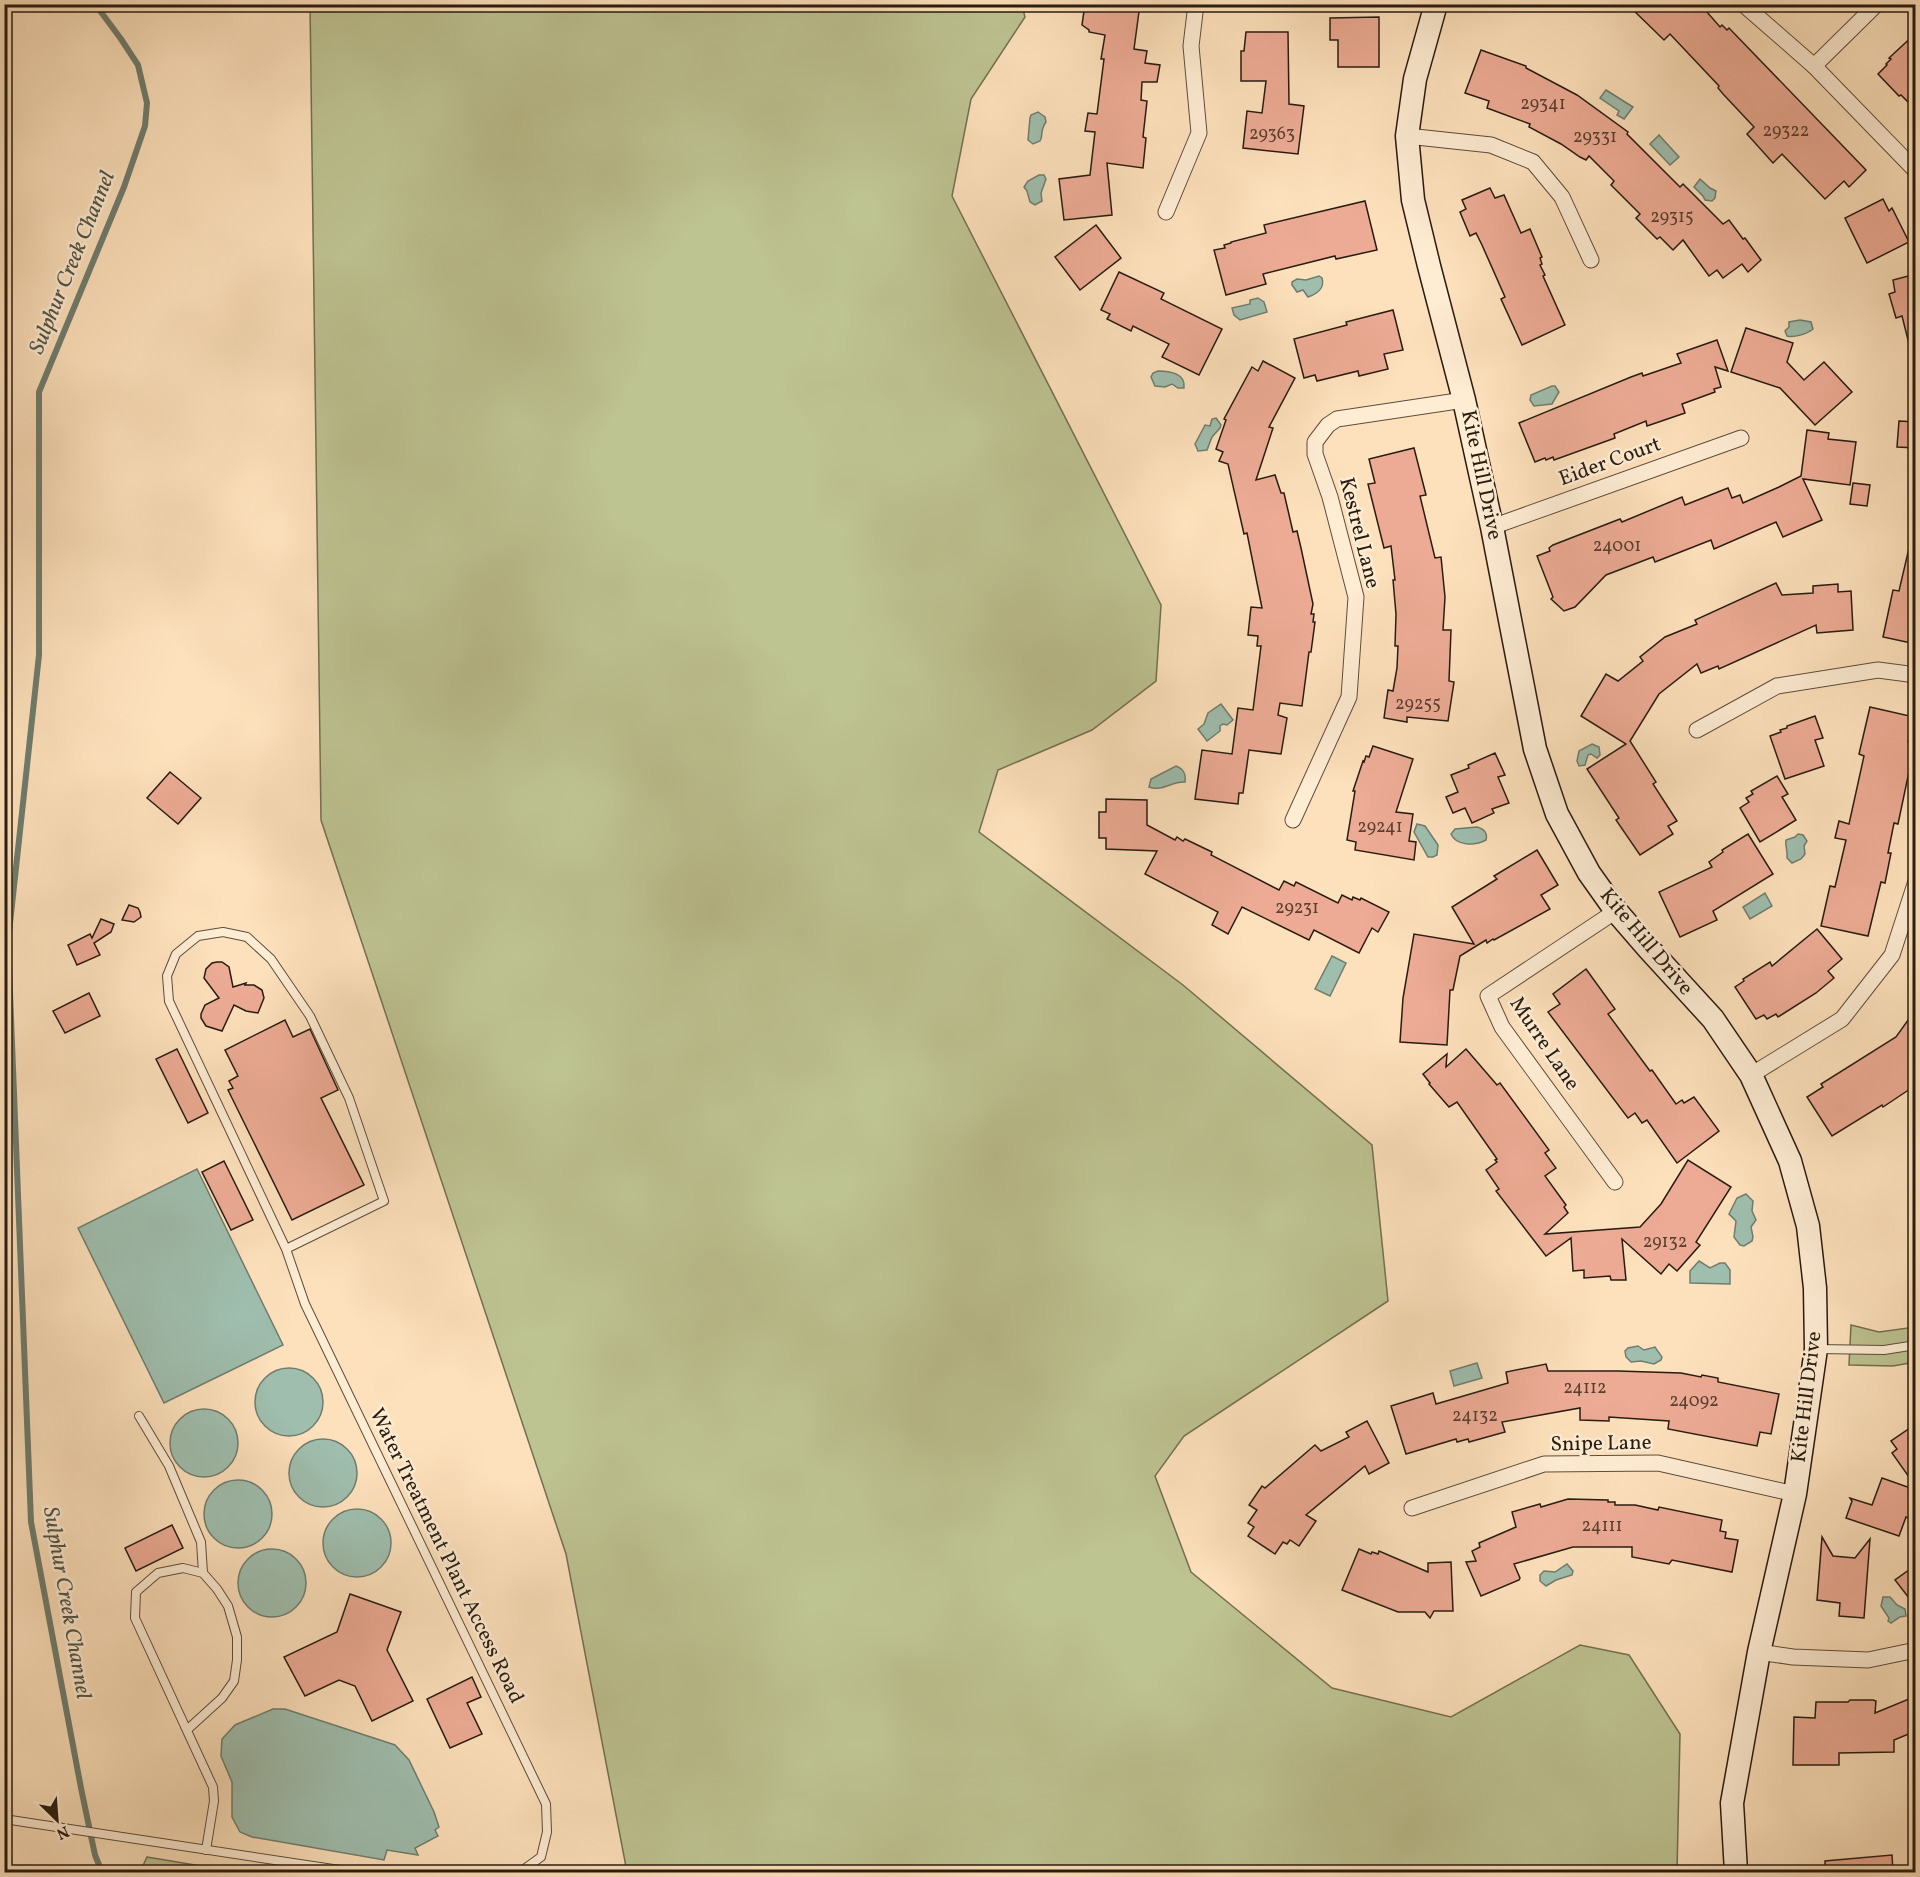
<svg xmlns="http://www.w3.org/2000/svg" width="1920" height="1877" font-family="Vollkorn,serif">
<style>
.green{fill:#bec392;stroke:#737051;stroke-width:1.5}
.water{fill:#9fbeae;stroke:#6f7d6f;stroke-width:1.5}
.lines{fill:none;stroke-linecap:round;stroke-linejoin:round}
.stream{stroke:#6f7d6f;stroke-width:6}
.building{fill:#edab95;stroke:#281c10;stroke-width:1.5}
.lane-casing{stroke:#5d4d3b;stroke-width:10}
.street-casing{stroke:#5d4d3b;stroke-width:17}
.secondary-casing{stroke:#281c10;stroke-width:25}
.lane{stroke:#feecd3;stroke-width:8}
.street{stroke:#feecd3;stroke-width:15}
.secondary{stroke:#feecd3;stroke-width:22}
.labels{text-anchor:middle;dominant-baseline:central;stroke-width:5;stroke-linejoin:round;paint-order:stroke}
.number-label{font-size:18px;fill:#594031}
.street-label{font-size:21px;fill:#281c10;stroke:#feecd3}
.water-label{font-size:22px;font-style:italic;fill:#525547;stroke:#feecd3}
</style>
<rect width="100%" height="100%" fill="#fde1bc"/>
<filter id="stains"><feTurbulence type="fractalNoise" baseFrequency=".00333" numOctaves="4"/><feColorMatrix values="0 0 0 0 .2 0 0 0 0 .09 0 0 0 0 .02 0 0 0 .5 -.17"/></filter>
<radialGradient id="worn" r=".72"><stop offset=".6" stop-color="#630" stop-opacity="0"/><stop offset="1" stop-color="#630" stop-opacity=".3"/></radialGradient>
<!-- green -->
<g class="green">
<polygon points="310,5 1022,5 1025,17 971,99 952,196 1161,605 1156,681 1092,730 998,770 979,832 1183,985 1372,1145 1388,1301 1184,1436 1155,1476 1191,1572 1332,1688 1451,1717 1580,1645 1629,1655 1680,1734 1677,1872 627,1872 566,1554 321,820"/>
<polygon points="1851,1325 1879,1332 1915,1327 1915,1362 1893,1366 1849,1365"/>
<polygon points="147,1857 237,1872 140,1872"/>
</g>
<!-- water -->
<g class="water">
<polygon points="1606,90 1633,107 1624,119 1617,115 1619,111 1600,98"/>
<path d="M 1038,112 L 1045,117 L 1046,122 C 1039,132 1044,134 1040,141 L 1033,144 L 1028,140 L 1030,118 L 1031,115 Z"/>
<polygon points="1659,135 1679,157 1670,165 1650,144"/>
<polygon points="1039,175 1044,175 1046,179 1041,193 1042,201 1035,205 1030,202 1027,191 1024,187 1028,181"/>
<polygon points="1700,179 1710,188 1716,191 1715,198 1712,201 1705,200 1703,196 1694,187"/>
<path d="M 1319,276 L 1322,278 C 1325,288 1317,294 1308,297 L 1303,290 L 1297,292 L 1292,285 L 1292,282 L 1297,279 L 1306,280 Z"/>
<polygon points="1258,298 1264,302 1267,312 1240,320 1234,315 1232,308 1250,304 1250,300"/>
<path d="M 1800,320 L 1811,322 L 1813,329 C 1807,334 1794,338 1787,336 L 1785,331 L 1789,327 L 1789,322 Z"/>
<path d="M 1158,371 C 1169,371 1186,373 1184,388 L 1178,388 L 1172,384 L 1165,387 L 1155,386 L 1151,377 L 1153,373 Z"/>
<polygon points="1552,386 1555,386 1559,392 1552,404 1534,406 1530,400 1531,395"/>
<polygon points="1216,418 1221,425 1220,428 1212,437 1207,450 1198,451 1195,444 1204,427 1205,425 1210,426 1212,419"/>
<polygon points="1221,704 1233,720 1227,725 1223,724 1220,726 1220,731 1207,741 1198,729 1204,724 1208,713"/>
<polygon points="1592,744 1599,747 1600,755 1597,758 1591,754 1588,755 1585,765 1579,766 1577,761 1579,751"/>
<path d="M 1176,766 C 1184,769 1186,774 1185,782 C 1172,781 1162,792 1149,787 L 1151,779 Z"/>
<polygon points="1417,824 1425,826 1438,845 1437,855 1433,857 1428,857 1414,832"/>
<path d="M 1477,827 C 1484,829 1488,833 1486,840 C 1475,846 1456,846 1451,834 L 1455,829 Z"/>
<path d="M 1798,834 L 1803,835 L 1807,841 L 1804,846 L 1805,854 L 1801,859 L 1792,863 L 1787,858 C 1788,852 1785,846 1786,840 L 1795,837 Z"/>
<polygon points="1765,893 1772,906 1750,919 1743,907"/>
<polygon points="1332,956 1346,963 1330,996 1315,989"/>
<polygon points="197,1169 283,1345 164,1403 78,1228"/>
<polygon points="1746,1194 1753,1201 1752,1211 1756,1220 1751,1227 1753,1237 1752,1241 1744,1246 1740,1245 1734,1237 1736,1221 1729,1214 1737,1198"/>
<polygon points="1699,1261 1710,1268 1720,1263 1725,1263 1730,1270 1730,1284 1690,1283 1690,1271"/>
<polygon points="1638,1346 1644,1350 1655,1347 1662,1357 1661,1360 1654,1364 1641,1361 1631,1362 1626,1357 1625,1351 1628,1348"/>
<polygon points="1477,1363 1482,1378 1454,1386 1450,1371"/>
<circle cx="289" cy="1402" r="34"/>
<circle cx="204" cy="1443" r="34"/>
<circle cx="323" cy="1473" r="34"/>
<circle cx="238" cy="1514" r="34"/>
<circle cx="357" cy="1543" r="34"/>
<circle cx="272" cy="1583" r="34"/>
<polygon points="1567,1564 1573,1571 1572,1575 1556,1580 1546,1586 1540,1581 1540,1575 1544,1571 1555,1572"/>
<polygon points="1883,1597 1890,1597 1897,1605 1905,1609 1906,1616 1900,1617 1891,1623 1888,1621 1889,1618 1881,1606"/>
<polygon points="273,1709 285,1709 395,1745 409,1760 434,1812 439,1827 435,1830 438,1836 415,1848 418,1855 387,1850 384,1860 252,1837 240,1832 232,1817 232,1782 221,1756 222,1739 235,1725"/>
</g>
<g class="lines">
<!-- stream -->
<polyline class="stream" points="95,4 121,39 138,65 147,103 145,126 124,187 39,392 39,655 8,942 31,1522 81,1788 95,1855 102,1872"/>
</g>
<!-- building -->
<g class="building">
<polygon points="1085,4 1140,4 1134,49 1147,51 1145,63 1160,65 1157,82 1142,82 1141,100 1147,101 1143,137 1146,138 1143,168 1107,163 1112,215 1064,220 1059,179 1090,175 1095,132 1085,131 1088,113 1097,114 1104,59 1101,59 1105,35 1089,32 1089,30 1082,25"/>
<polygon points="1627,4 1700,4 1720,27 1722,25 1727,30 1729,28 1866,170 1849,187 1844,181 1825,199 1782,154 1773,163 1747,134 1754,127 1724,95 1718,88 1719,86 1670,34 1664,40"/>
<polygon points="1379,17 1379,67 1338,67 1338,40 1330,40 1330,18"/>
<polygon points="1246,32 1288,32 1289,104 1304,106 1298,154 1243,148 1247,111 1262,113 1266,81 1241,81 1241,51 1244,51"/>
<polygon points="1916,33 1916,110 1901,95 1899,96 1878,74 1887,65 1886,64 1891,59 1889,58"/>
<polygon points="1481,50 1526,66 1526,68 1577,95 1628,132 1627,134 1680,187 1683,184 1723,224 1729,220 1743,239 1745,238 1761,260 1748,272 1742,264 1723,278 1717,270 1709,276 1683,240 1673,250 1660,237 1657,239 1636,218 1640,214 1611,185 1614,181 1589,156 1586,160 1580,157 1561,144 1529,127 1530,124 1487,108 1489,101 1465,93"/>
<polygon points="1490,188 1495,198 1504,195 1521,233 1530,229 1542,257 1540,258 1542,264 1540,265 1545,275 1543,276 1565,325 1522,345 1501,299 1505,297 1482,245 1476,233 1470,236 1460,212 1466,209 1462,200"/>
<polygon points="1883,199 1889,211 1892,208 1909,242 1867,263 1845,218"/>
<polygon points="1365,201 1377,250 1336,259 1335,256 1263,274 1266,284 1226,295 1214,250 1225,248 1224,245 1231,243 1231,242 1266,233 1264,225"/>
<polygon points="1096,225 1121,258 1080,290 1055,257"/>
<polygon points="1119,272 1164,293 1161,299 1222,329 1199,375 1162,357 1169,344 1133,326 1131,331 1107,319 1110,314 1101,310"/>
<polygon points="1916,274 1916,347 1910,348 1902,316 1896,318 1889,294 1895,292 1893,280"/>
<polygon points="1393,310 1403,350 1384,354 1388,369 1359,376 1358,371 1317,381 1315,375 1304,378 1294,339 1347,325 1346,322"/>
<polygon points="1746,328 1793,343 1787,362 1804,380 1824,362 1852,392 1815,425 1780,388 1731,372"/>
<polygon points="1717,340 1728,371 1715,367 1721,387 1714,389 1715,392 1682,404 1685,413 1647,426 1646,421 1614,434 1615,438 1554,460 1553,457 1546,460 1545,458 1535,462 1519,423 1631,377 1642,373 1643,376 1681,363 1677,354"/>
<polygon points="1263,361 1295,378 1269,427 1273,428 1256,480 1275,475 1281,493 1284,493 1293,532 1297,531 1301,548 1313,604 1311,614 1314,614 1313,622 1315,622 1311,652 1309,652 1302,706 1280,703 1278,715 1287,718 1281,754 1249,750 1243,793 1239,793 1238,804 1195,799 1202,750 1232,754 1238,708 1253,710 1261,646 1257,646 1258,636 1248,635 1251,607 1262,608 1247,533 1244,534 1228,464 1219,461 1223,452 1216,449 1226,420 1224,419 1252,367 1258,371"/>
<polygon points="1899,421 1916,422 1916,448 1897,447"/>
<polygon points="1807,430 1829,433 1828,439 1856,442 1850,485 1803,479 1822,520 1783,537 1776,522 1714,549 1711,540 1655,562 1653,557 1606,575 1575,607 1564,611 1551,599 1553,597 1537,556 1550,551 1549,548 1553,545 1620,519 1622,522 1682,497 1685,505 1728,488 1732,498 1740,495 1743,503 1779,487 1801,476"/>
<polygon points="1414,448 1426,495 1420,496 1435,558 1441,557 1445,597 1443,630 1451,630 1449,681 1454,682 1448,721 1407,717 1407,722 1384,718 1388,690 1393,691 1397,668 1398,646 1395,646 1396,614 1393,580 1395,580 1391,546 1384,548 1368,484 1375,483 1369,459"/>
<polygon points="1853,483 1870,485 1867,506 1850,504"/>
<polygon points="1909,548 1916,549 1916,644 1883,637 1893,590 1899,591"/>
<polygon points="1776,583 1782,595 1813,593 1813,586 1838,584 1838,592 1851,591 1853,630 1817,633 1816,625 1719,669 1718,666 1701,673 1697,664 1659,694 1630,741 1656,782 1653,784 1677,821 1668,826 1673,834 1640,855 1616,820 1619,818 1587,769 1626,744 1581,716 1606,674 1618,681 1643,661 1640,657 1665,637 1697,624 1695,620"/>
<polygon points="1870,707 1914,717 1908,742 1915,743 1898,824 1894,823 1888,853 1891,853 1885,883 1881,882 1868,936 1821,926 1830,886 1835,887 1846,840 1835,838 1839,821 1849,824 1864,756 1859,754"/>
<polygon points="1815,716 1823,738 1815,740 1824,766 1785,779 1770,736 1781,732 1780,730 1787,728 1787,726"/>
<polygon points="1373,746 1413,759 1396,812 1413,814 1409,841 1416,842 1414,860 1355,850 1356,842 1347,840 1355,791 1353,791 1363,761 1364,762 1366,756 1369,757"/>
<polygon points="1495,753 1505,775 1498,777 1509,803 1492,809 1494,813 1472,823 1465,808 1453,813 1446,797 1458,792 1451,775 1469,768 1468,765"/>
<polygon points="170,772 201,798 178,824 147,798"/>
<polygon points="1777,776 1788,794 1782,797 1796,820 1760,842 1740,808 1749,802 1746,798 1753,794 1751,791"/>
<polygon points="1106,799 1147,800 1147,825 1175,840 1177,837 1183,841 1185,839 1212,852 1211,855 1279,890 1284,881 1294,886 1296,882 1338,903 1342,895 1352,900 1353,897 1360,900 1361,898 1389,912 1378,932 1372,928 1359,953 1314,930 1309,940 1242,907 1228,934 1212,925 1218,912 1145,874 1157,851 1106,849 1106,838 1099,838 1099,812 1106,812"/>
<polygon points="1748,834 1773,874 1713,911 1717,920 1680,937 1659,892 1712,867 1709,862 1723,852 1722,850"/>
<polygon points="1537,850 1558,885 1541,895 1550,909 1494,940 1493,939 1487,943 1486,940 1460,956 1453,990 1450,990 1447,1045 1400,1042 1403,998 1414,934 1474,944 1452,907 1497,879 1494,876"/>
<polygon points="129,905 138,908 140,912 141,917 134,922 122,920"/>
<polygon points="101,919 114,924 111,932 94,943 100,955 77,965 68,945 90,934 92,938"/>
<polygon points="1817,929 1842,959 1828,971 1834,978 1816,993 1778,1017 1776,1014 1767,1019 1764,1015 1756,1019 1735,987 1744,981 1743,979 1770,962 1772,966"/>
<polygon points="217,962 222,962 229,967 233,987 246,983 245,985 254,985 262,990 264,998 258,1013 246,1011 234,1005 222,1031 206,1026 201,1018 201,1014 205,1005 219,998 204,978 206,969 212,963"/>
<polygon points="1586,969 1615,1009 1608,1014 1650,1071 1652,1070 1676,1104 1682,1100 1684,1103 1694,1097 1719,1131 1677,1163 1647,1120 1642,1123 1635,1113 1628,1118 1548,1012 1560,1004 1553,994"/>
<polygon points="89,993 100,1016 65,1033 53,1011"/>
<polygon points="1916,1009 1916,1084 1909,1088 1910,1089 1883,1107 1882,1105 1832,1136 1807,1097 1823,1087 1821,1084 1896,1037"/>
<polygon points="285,1020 293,1037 310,1029 338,1090 321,1098 364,1185 292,1220 228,1090 233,1088 229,1081 238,1076 225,1050"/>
<polygon points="177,1049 208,1113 188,1123 156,1059"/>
<polygon points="1466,1049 1497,1085 1500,1083 1549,1150 1545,1153 1556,1168 1545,1176 1566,1205 1564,1207 1568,1213 1545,1234 1640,1227 1661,1204 1688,1160 1731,1187 1696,1242 1700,1245 1677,1271 1669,1264 1661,1274 1622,1239 1626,1280 1611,1280 1610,1276 1584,1278 1584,1270 1573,1271 1571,1238 1546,1256 1496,1191 1499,1189 1486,1170 1497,1162 1495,1160 1497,1159 1457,1102 1449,1107 1429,1084 1430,1083 1423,1074 1447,1054 1446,1067"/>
<polygon points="224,1161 253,1220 231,1230 202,1172"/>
<polygon points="1546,1364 1548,1371 1618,1371 1681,1373 1701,1377 1702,1375 1718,1378 1718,1382 1779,1394 1771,1434 1760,1432 1757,1446 1668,1429 1669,1421 1609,1417 1609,1421 1580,1420 1580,1408 1502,1422 1505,1432 1469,1442 1468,1439 1457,1442 1456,1439 1406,1454 1391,1406 1433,1393 1436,1404 1508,1383 1506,1372"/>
<polygon points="1367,1421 1389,1463 1369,1474 1365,1466 1306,1515 1316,1521 1299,1546 1290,1540 1287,1544 1283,1542 1275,1554 1248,1536 1254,1527 1248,1523 1257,1510 1249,1505 1262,1486 1265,1488 1315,1445 1321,1451 1349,1437 1346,1432"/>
<polygon points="1916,1424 1916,1487 1892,1453 1897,1449 1891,1441"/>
<polygon points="1882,1478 1916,1490 1916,1521 1906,1517 1899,1536 1846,1518 1852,1501 1850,1498 1872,1505"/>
<polygon points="1568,1499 1608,1500 1608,1502 1615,1502 1615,1505 1635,1505 1658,1510 1659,1507 1722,1520 1720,1531 1726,1532 1725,1538 1738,1540 1732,1572 1672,1560 1669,1564 1632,1557 1632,1547 1573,1547 1514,1564 1520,1578 1519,1580 1481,1596 1466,1562 1476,1561 1472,1551 1480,1547 1479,1543 1516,1527 1512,1512 1540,1504 1541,1507"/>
<polygon points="172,1525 183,1548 136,1571 125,1548"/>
<polygon points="1822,1537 1833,1556 1855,1558 1870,1539 1864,1618 1839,1616 1840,1603 1817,1600"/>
<polygon points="1359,1549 1371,1554 1372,1552 1378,1554 1379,1551 1428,1572 1428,1563 1451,1562 1453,1611 1434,1611 1430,1618 1425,1612 1398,1612 1342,1590"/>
<polygon points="1916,1565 1916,1607 1895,1580"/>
<polygon points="350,1594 401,1612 387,1650 413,1701 372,1721 355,1686 339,1680 305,1696 284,1657 337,1632"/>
<polygon points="472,1677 481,1697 467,1703 482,1734 450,1748 427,1699"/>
<polygon points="1916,1696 1916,1731 1894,1740 1894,1752 1839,1753 1839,1765 1793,1765 1794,1717 1815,1718 1816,1702 1848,1702 1850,1700 1873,1700 1876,1701 1875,1713"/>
<polygon points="1892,1855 1893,1872 1825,1872 1825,1861"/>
</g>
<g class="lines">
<defs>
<g id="lane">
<polyline points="286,1249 384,1201 349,1098 310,1016 271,959 247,937 223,932 198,936 176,954 167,976 169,1001 286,1249 305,1304 546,1804 547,1832 541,1857 520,1872"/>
<polyline points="1817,1349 1884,1350 1916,1345"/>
<polyline points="139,1416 169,1466 201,1542 203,1573"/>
<polyline points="188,1729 222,1698 234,1681 237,1660 237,1637 228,1606 217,1589 203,1573 183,1568 158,1573 136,1592 135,1618 213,1787 214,1801 206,1850"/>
<polyline points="4,1819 353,1872"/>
</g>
<g id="street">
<polyline points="1743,4 1814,66 1916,171"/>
<polyline points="1814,66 1877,4"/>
<polyline points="1407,136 1491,145 1533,162 1562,197 1591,260"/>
<polyline points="1166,212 1199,133 1191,46 1196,4"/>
<polyline points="1492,527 1741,438"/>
<polyline points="1697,730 1777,686 1878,670 1916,675"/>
<polyline points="1293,820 1349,697 1356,597 1330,497 1315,454 1315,442 1328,425 1337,419 1464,400"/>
<polyline points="1751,1075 1842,1019 1892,955 1916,881"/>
<polyline points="1615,1182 1502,1027 1488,996 1616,911"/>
<polyline points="1412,1508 1544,1464 1658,1463 1795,1494"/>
<polyline points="1759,1652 1793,1657 1868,1660 1916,1650"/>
</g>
<polyline id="secondary" points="1436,4 1415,79 1407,136 1413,200 1429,266 1464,400 1492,527 1535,749 1557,814 1589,873 1616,911 1648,948 1713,1019 1751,1075 1790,1161 1808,1226 1815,1288 1816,1349 1795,1494 1759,1652 1732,1803 1736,1872"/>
</defs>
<!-- lane casing -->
<use href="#lane" class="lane-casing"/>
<!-- street casing -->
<use href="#street" class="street-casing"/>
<!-- secondary casing -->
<use href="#secondary" class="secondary-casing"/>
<!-- lane -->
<use href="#lane" class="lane"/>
<!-- street -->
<use href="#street" class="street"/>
<!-- secondary -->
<use href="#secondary" class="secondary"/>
</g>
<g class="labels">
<!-- number labels -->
<g class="number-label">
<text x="1543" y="104">29341</text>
<text x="1786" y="131">29322</text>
<text x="1272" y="134">29363</text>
<text x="1595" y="137">29331</text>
<text x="1672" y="217">29315</text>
<text x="1617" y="546">24001</text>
<text x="1418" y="704">29255</text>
<text x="1380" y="827">29241</text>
<text x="1297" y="908">29231</text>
<text x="1665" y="1242">29132</text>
<text x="1585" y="1388">24112</text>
<text x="1694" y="1401">24092</text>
<text x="1475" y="1416">24132</text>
<text x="1602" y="1526">24111</text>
</g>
<!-- street labels -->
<g class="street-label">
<text transform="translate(1610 462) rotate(-20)">Eider Court</text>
<text transform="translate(1481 475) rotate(78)">Kite Hill Drive</text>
<text transform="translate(1359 533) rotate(76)">Kestrel Lane</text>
<text transform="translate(1646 942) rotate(50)">Kite Hill Drive</text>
<text transform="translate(1544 1044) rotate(56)">Murre Lane</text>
<text transform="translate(1807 1397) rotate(-83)">Kite Hill Drive</text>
<text transform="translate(1601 1444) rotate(-1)">Snipe Lane</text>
<text transform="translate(446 1556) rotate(64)">Water Treatment Plant Access Road</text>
</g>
<!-- water labels -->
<g class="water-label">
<text transform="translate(73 263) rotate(-68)">Sulphur Creek Channel</text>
<text transform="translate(66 1603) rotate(80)">Sulphur Creek Channel</text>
</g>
</g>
<!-- margin -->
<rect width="1920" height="1877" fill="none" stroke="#fde1bc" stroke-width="24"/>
<rect x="6" y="6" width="1908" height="1865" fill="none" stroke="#281c10" stroke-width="3"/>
<rect x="12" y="12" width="1896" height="1853" fill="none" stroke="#281c10" stroke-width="1.5"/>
<!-- north arrow -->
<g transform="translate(57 1820) rotate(155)" stroke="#feecd3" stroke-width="4.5" paint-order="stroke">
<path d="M0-4.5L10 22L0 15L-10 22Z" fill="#281c10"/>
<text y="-9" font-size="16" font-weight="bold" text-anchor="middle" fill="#281c10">N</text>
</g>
<rect width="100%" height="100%" filter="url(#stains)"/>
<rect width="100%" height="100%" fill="url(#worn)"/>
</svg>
